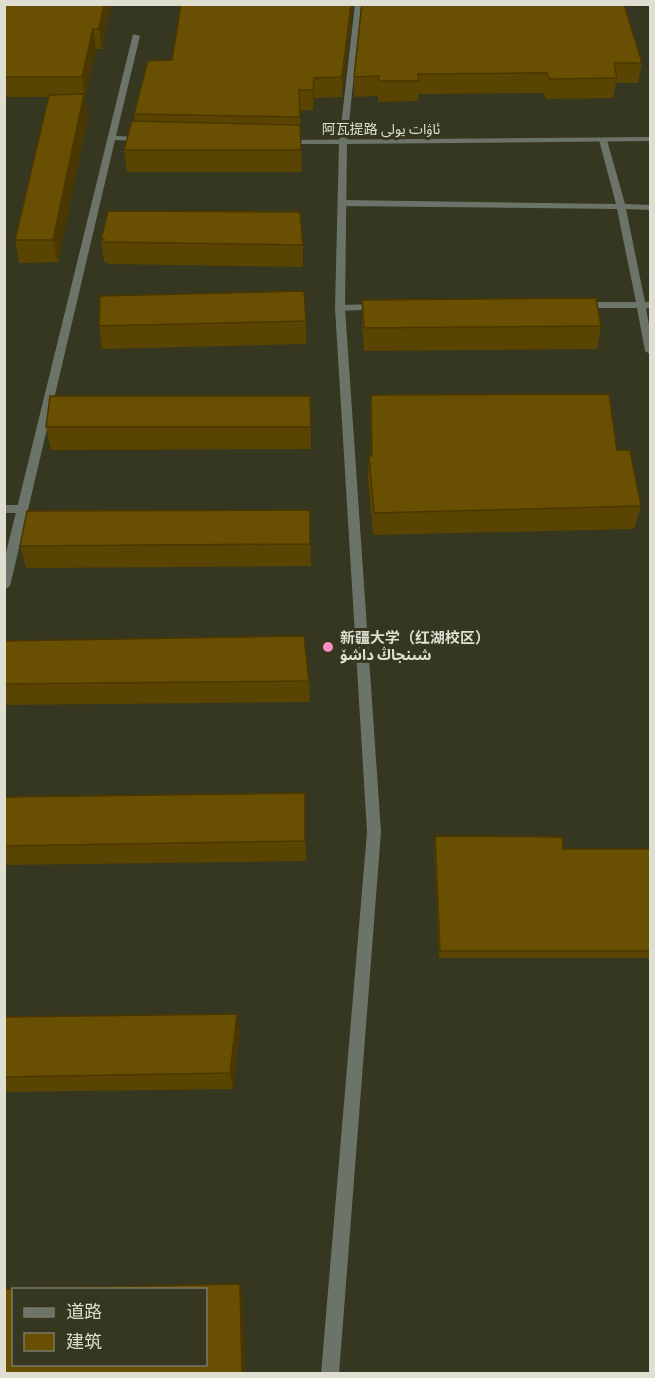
<svg xmlns="http://www.w3.org/2000/svg" width="655" height="1378" font-family="'Fira Sans Condensed','Noto Sans Arabic','Noto Sans SC',sans-serif">
<style>
.lines{fill:none;stroke-linecap:round;stroke-linejoin:round}
.lane{fill:#6c7369;fill-rule:evenodd}
.street{fill:#6c7369;fill-rule:evenodd}
.wall{fill:#5a4401}
.shaded-wall{fill:#4a3701}
.building{fill:#694f01;stroke:#4a3701;stroke-width:1.5;fill-rule:evenodd}
.poi-dot{fill:#fc8fc2;stroke:#363720;stroke-width:2}
.labels{text-anchor:middle;dominant-baseline:central;stroke-width:6;stroke-linejoin:round;paint-order:stroke}
.far-street-label{font-size:14px;fill:#dedfd1;stroke:#363720}
.poi-label{font-size:15px;font-weight:bold;fill:#dedfd1;stroke:#363720;text-anchor:start}
</style>
<rect width="100%" height="100%" fill="#363720"/>
<g class="lines">
<!-- lane -->
<g class="lane">
<polygon points="355,4 361,4 347,143 343,145 339,143"/>
<polygon points="600,138 607,140 625,204 650,205 650,210 626,209 645,302 650,302 650,308 646,308 650,330 650,354 645,351 637,308 581,308 576,305 581,302 636,302 617,209 342,206 338,203 342,200 616,204 599,140"/>
<polygon points="378,304 383,307 381,309 340,311 335,308 340,305"/>
<polygon points="4,505 23,505 28,509 23,513 4,513"/>
</g>
<!-- street -->
<g class="street">
<polygon points="133,34 140,36 116,136 142,137 146,139 142,141 115,140 10,586 4,590 4,561"/>
<polygon points="650,137 650,141 347,144 345,308 381,832 339,1374 321,1374 367,832 335,308 339,144 286,144 282,142 286,140"/>
</g>
</g>
<!-- wall -->
<g class="wall">
<polygon points="4,4 111,4 102,49 96,49 85,97 88,116 58,262 19,263 15,240 49,97 4,97"/>
<polygon points="353,4 342,97 314,98 313,110 300,111 302,172 127,172 124,150 135,121 134,114 172,60"/>
<polygon points="362,4 642,63 638,83 616,83 613,98 546,99 544,93 418,94 418,101 378,102 378,96 354,97 354,77"/>
<polygon points="101,239 303,245 303,267 108,264 107,262 104,262"/>
<polygon points="362,300 601,326 597,349 364,351 362,322"/>
<polygon points="306,321 306,344 102,349 99,326"/>
<polygon points="371,395 617,450 641,506 634,529 373,535 368,479 369,456 371,456 370,417"/>
<polygon points="46,427 311,427 311,449 51,450"/>
<polygon points="310,510 311,566 26,568 20,546"/>
<polygon points="4,641 309,681 310,702 4,705"/>
<polygon points="305,793 306,861 4,865 4,797"/>
<polygon points="435,836 563,849 651,849 651,958 439,958 434,843"/>
<polygon points="4,1017 240,1031 233,1089 4,1092"/>
</g>
<!-- shaded-wall -->
<g class="shaded-wall">
<polygon points="104,4 111,4 102,49 99,29"/>
<polygon points="351,4 353,4 342,97 342,77"/>
<polygon points="93,29 96,49 85,97 82,77"/>
<polygon points="314,78 314,98 313,110 313,90"/>
<polygon points="84,94 88,116 58,262 53,240"/>
<polygon points="237,1014 240,1031 233,1089 230,1073"/>
<polygon points="240,1284 243,1297 245,1374 242,1374"/>
</g>
<!-- building -->
<g class="building">
<polygon points="4,4 104,4 99,29 93,29 82,77 4,77"/>
<polygon points="181,4 351,4 342,77 314,78 313,90 299,90 300,117 134,114 148,61 172,60"/>
<polygon points="362,4 624,4 642,63 614,63 617,78 549,79 547,73 418,74 419,81 379,81 379,76 354,77"/>
<polygon points="84,94 53,240 15,240 49,95"/>
<polygon points="132,121 300,125 301,150 124,150"/>
<polygon points="108,211 300,212 303,245 104,242 104,239 101,239"/>
<polygon points="304,291 306,321 99,326 100,296"/>
<polygon points="596,298 601,326 364,328 362,300"/>
<polygon points="609,394 617,450 630,450 641,506 374,513 369,456 372,456 371,395"/>
<polygon points="50,396 310,396 311,427 46,427"/>
<polygon points="310,510 310,544 20,546 27,511"/>
<polygon points="304,636 309,681 4,684 4,641"/>
<polygon points="305,793 305,841 4,846 4,797"/>
<polygon points="435,836 562,837 563,849 651,849 651,951 440,951"/>
<polygon points="237,1014 230,1073 4,1077 4,1017"/>
<path d="M 240,1284 L 242,1374 L 4,1374 L 4,1289 ZM 14,1290 L 206,1290 L 206,1365 L 14,1365 Z"/>
</g>
<!-- markers -->
<circle class="poi-dot" cx="328" cy="647" r="6"/>
<g class="labels">
<!-- far-street labels -->
<g class="far-street-label">
<text x="381" y="129">阿瓦提路 ئاۋات يولى</text>
</g>
<!-- poi labels -->
<g class="poi-label">
<text x="340" y="638">新疆大学（红湖校区）<tspan x="340" dy="17">شىنجاڭ داشۆ</tspan></text>
</g>
</g>
<!-- border -->
<rect width="655" height="1378" fill="none" stroke="#dedfd1" stroke-width="12"/>
<!-- legend -->
<rect x="12" y="1288" width="195" height="78" fill="#363720" stroke="#797a67" stroke-width="1.5"/>
<rect x="24" y="1308" width="30" height="9" fill="#6c7369" stroke="#797a67" stroke-width="1.5"/>
<text x="66" y="1318" font-size="18" fill="#dedfd1">道路</text>
<rect x="24" y="1333" width="30" height="18" fill="#694f01" stroke="#797a67" stroke-width="1.5"/>
<text x="66" y="1348" font-size="18" fill="#dedfd1">建筑</text>
</svg>
